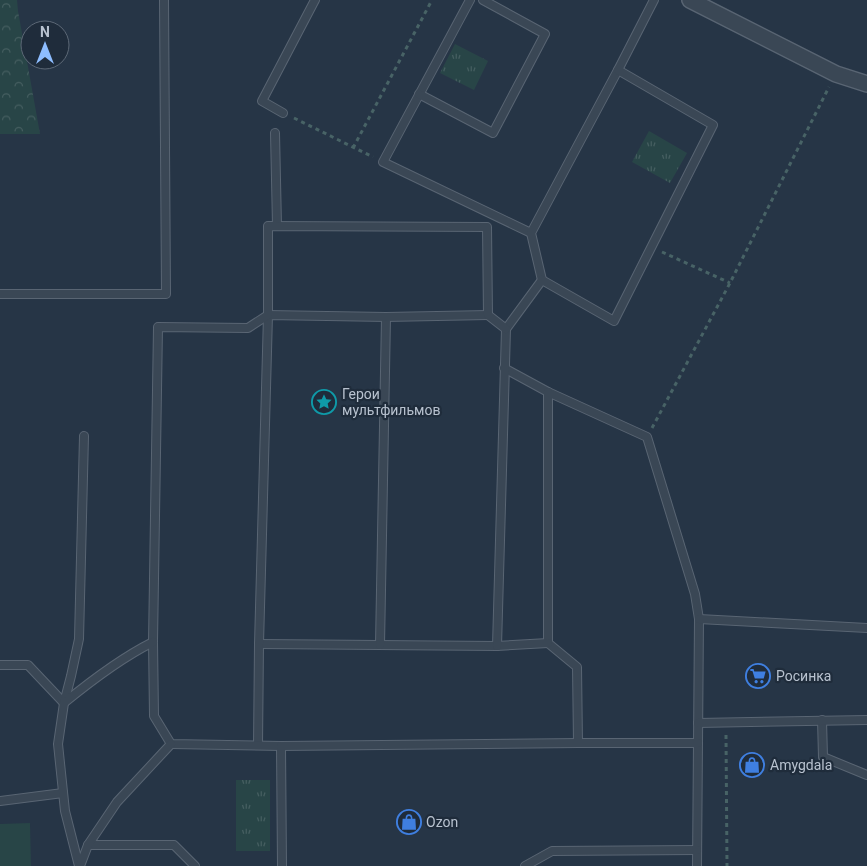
<svg xmlns="http://www.w3.org/2000/svg" width="867" height="866" font-family="Roboto,sans-serif">
<style>
.grass{fill:url(#grass-tufts)}
.forest{fill:url(#forest-crowns)}
.garden{fill:#284547}
.lines{fill:none;stroke-linecap:round;stroke-linejoin:round}
.service-casing{stroke:#596573;stroke-width:10}
.minor-casing{stroke:#596573;stroke-width:18}
.path{stroke:#486366;stroke-width:3;stroke-dasharray:4 4;stroke-linecap:butt}
.service{stroke:#3a4755;stroke-width:8}
.minor{stroke:#3a4755;stroke-width:15}
.labels{text-anchor:middle;dominant-baseline:central;stroke-width:4.5;stroke-linejoin:round;paint-order:stroke}
.poi-label{font-size:14px;fill:#b8c2cf;stroke:#1f2c3b;text-anchor:start}
</style>
<defs>
<pattern id="grass-tufts" width="24" height="20" patternUnits="userSpaceOnUse" patternTransform="scale(1.25)"><rect width="24" height="20" fill="#284547"/><path d="M3 7l-1-3M5 7V3M7 7l1-3M15 17l-1-3M17 17v-4M19 17l1-3" fill="none" stroke="#455e60"/></pattern>
<pattern id="forest-crowns" width="20" height="18" patternUnits="userSpaceOnUse" patternTransform="scale(1.25)"><rect width="20" height="18" fill="#284547"/><path d="M2 6a3 3 0 1 1 6 0M12 15a3 3 0 1 1 6 0" fill="none" stroke="#455e60"/></pattern>
</defs>
<rect width="100%" height="100%" fill="#263546"/>
<!-- grass -->
<g class="grass">
<polygon points="455,44 488,61 474,90 440,73"/>
<polygon points="649,131 687,153 670,183 632,162"/>
<rect x="236" y="780" width="34" height="71"/>
</g>
<!-- forest -->
<polygon class="forest" points="0,0 17,0 18,11 40,134 0,134"/>
<!-- garden -->
<polygon class="garden" points="30,823 31,866 0,866 0,824"/>
<g class="lines">
<defs>
<g id="service">
<polyline points="470,0 383,162 531,233"/>
<polyline points="419,94 493,133 545,34 483,0"/>
<polyline points="283,113 262,101 315,0"/>
<polyline points="275,133 277,226"/>
<polyline points="542,280 531,233 618,70"/>
<polyline points="0,294 166,294 164,0"/>
<polyline points="504,368 548,392 647,437 695,594 699,619 697,866"/>
<polyline points="548,392 548,643 577,667 578,743"/>
<polyline points="699,619 867,628"/>
<polyline points="259,644 497,646 548,643"/>
<polyline points="380,645 386,317"/>
<polyline points="497,646 506,329 542,280 614,321 713,125 618,70 654,0"/>
<polyline points="0,665 28,665 64,703"/>
<polyline points="64,703 71,676 79,639 84,436"/>
<polyline points="822,720 823,757 867,775"/>
<polyline points="698,723 867,720"/>
<polyline points="258,745 259,644 268,315 386,317 488,315"/>
<polyline points="281,746 171,744 154,716 153,642 158,327 248,328 268,315 268,226 487,227 488,315 506,329"/>
<polyline points="0,801 63,793"/>
<polyline points="88,845 174,845 195,866"/>
<path d="M 79,866 L 65,811 L 58,744 L 64,703 C 92,680 121,658 153,642"/>
<polyline points="80,866 88,845 117,802 171,744"/>
<polyline points="282,866 281,746 578,743 698,743"/>
<polyline points="525,866 552,851 697,850"/>
</g>
<polyline id="minor" points="690,0 836,74 867,84"/>
</defs>
<!-- service casing -->
<use href="#service" class="service-casing"/>
<!-- minor casing -->
<use href="#minor" class="minor-casing"/>
<!-- path -->
<g class="path">
<polyline points="294,118 373,157"/>
<polyline points="353,148 432,0"/>
<polyline points="662,252 730,283"/>
<polyline points="652,428 730,283 829,87"/>
<polyline points="726,735 727,866"/>
</g>
<!-- service -->
<use href="#service" class="service"/>
<!-- minor -->
<use href="#minor" class="minor"/>
</g>
<!-- icons -->
<defs>
<symbol id="sight-ring" viewBox="-11 -11 22 22"><circle r="9.5" fill="#1f2c3b" stroke="#0f9aa8" stroke-width="1.5"/><path d="M0-6L1.8-2.2L6-1.7L2.9 1.2L3.7 5.4L0 3.3L-3.7 5.4L-2.9 1.2L-6-1.7L-1.8-2.2Z" fill="#0f9aa8"/></symbol>
<symbol id="supermarket-ring" viewBox="-11 -11 22 22"><circle r="9.5" fill="#1f2c3b" stroke="#3f7fe0" stroke-width="1.5"/><path d="M-6-5.5h2.5l.6 2H6L4.5 2H-2.5L-4.4-4H-6ZM-1.5 3.2a1.3 1.3 0 1 0 .1 0ZM3 3.2a1.3 1.3 0 1 0 .1 0Z" fill="#3f7fe0"/></symbol>
<symbol id="shop-ring" viewBox="-11 -11 22 22"><circle r="9.5" fill="#1f2c3b" stroke="#3f7fe0" stroke-width="1.5"/><path d="M-5-2.5h2.3a2.7 3.5 0 0 1 5.4 0H5L5.5 6h-11ZM-1.5-2.5h3a1.5 2.3 0 0 0-3 0Z" fill="#3f7fe0"/></symbol>
</defs>
<g fill-rule="evenodd">
<use href="#sight-ring" x="310" y="388" width="28" height="28"/>
<use href="#supermarket-ring" x="744" y="662" width="28" height="28"/>
<use href="#shop-ring" x="738" y="751" width="28" height="28"/>
<use href="#shop-ring" x="395" y="808" width="28" height="28"/>
</g>
<g class="labels">
<!-- poi labels -->
<g class="poi-label">
<text x="342" y="394">Герои<tspan x="342" dy="16">мультфильмов</tspan></text>
<text x="776" y="676">Росинка</text>
<text x="770" y="765">Amygdala</text>
<text x="426" y="822">Ozon</text>
</g>
</g>
<!-- north arrow -->
<g transform="translate(45 45)"><circle r="24" fill="#1f2c3b" stroke="#5c6876"/>
<path d="M0-4L9 19L0 12L-9 19Z" fill="#8dbdff"/>
<text y="-8" font-size="14" font-weight="bold" text-anchor="middle" fill="#b8c2cf">N</text>
</g>
</svg>
